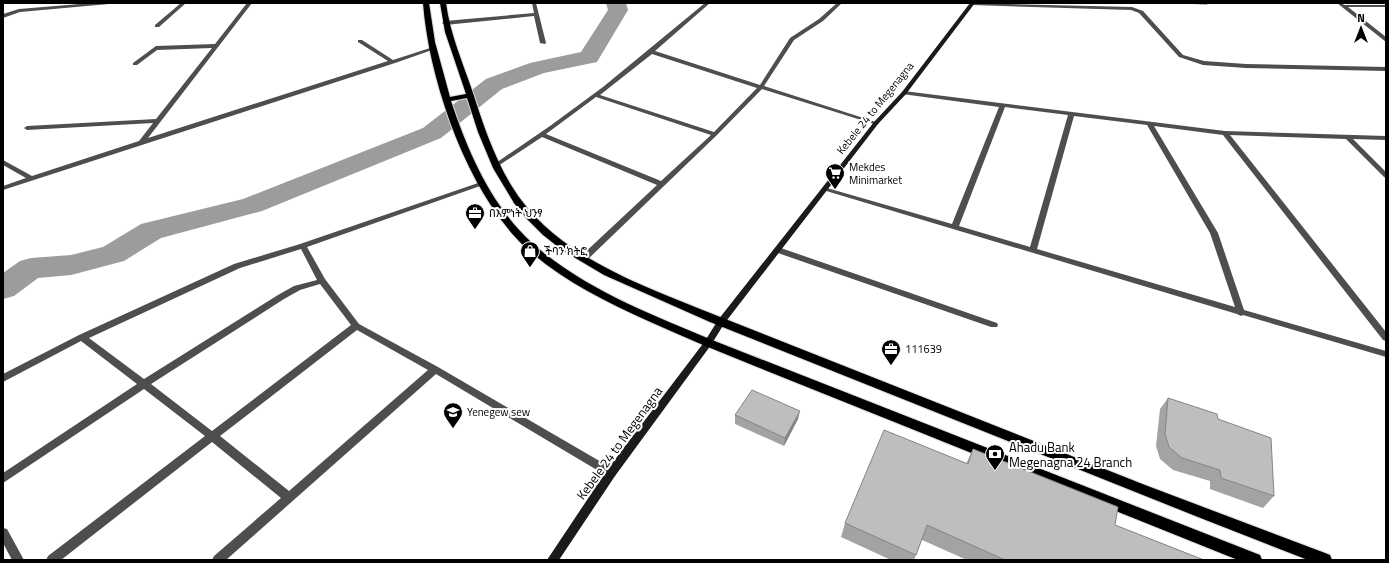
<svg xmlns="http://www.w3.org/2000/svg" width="1389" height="563" font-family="'Titillium Web','Noto Sans Ethiopic',sans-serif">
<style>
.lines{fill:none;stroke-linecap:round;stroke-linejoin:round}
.river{fill:#9c9c9c;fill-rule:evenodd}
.primary-casing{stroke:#dbdbdb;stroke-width:2}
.minor{fill:#4e4e4e;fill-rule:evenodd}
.secondary{fill:#1b1b1b;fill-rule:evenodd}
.primary{fill:#000;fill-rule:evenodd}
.wall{fill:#a3a3a3}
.shaded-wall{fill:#858585}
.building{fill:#bebebe;stroke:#858585}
.labels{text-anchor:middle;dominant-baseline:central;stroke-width:4;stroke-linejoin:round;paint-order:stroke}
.street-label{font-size:11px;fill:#000;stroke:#fff}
.poi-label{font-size:11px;fill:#000;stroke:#fff;text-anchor:start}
.near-street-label{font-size:13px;fill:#000;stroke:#fff}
.near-poi-label{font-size:13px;fill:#000;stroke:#fff;text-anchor:start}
</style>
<rect width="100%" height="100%" fill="#fff"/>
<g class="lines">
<!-- river -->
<polygon class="river" points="606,3 626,3 628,10 597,62 544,73 502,89 441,138 262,211 161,238 124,261 71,275 38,278 14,296 3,299 3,273 20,261 31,258 71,255 103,247 141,224 243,199 423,128 486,79 530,63 581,52 608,10"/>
<defs>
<path id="primary" d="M 423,3 L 429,3 L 435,42 L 450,97 L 466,94 L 445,32 L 440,3 L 446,3 C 450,34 463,63 473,93 C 483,124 494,157 511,185 C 551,252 631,281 700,309 L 1145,485 L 1325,553 L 1330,555 L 1332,560 L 1308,560 L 1198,517 L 710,322 L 604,275 L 562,250 L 543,235 L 526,218 L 514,203 L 493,168 L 478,132 L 467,98 L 451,101 C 468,152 491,205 531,242 C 582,288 650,314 712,340 L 1260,555 L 1262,560 L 1238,560 C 1096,503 954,446 812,389 C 757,367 701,345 646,320 C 604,301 560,279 525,247 C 467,192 429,81 423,3 Z"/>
</defs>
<!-- primary casing -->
<use href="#primary" class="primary-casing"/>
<!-- minor -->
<g class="minor">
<polygon points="92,3 111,3 109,4 20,12 3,18 3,14 19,9"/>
<polygon points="181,3 186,3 159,27 155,27 155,25"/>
<polygon points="247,3 252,3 148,138 388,61 358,42 358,40 362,40 393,60 430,48 435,49 395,63 3,190 3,186 26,178 3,165 3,160 32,176 139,141 153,123 27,130 24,128 27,126 156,119 212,48 157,50 137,65 133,65 133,63 156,46 215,44"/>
<polygon points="532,3 536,3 546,43 545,44 540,43 534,16 445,25 442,23 445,21 534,13"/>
<path d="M 705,3 L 710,3 L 655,51 L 760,85 L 790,38 L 819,19 L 837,3 L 842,3 L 823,21 L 794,40 L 764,86 L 879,123 L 878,124 L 874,124 L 762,89 L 717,135 L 586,261 L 580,261 L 579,259 L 580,257 L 657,185 L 542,137 L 498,166 L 496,167 L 493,165 L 550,126 L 603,87 ZM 652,54 L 757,88 L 714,132 L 600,95 ZM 596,97 L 711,135 L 661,181 L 546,134 Z"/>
<polygon points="970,3 1132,7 1143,11 1183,55 1204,61 1246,64 1386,67 1386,71 1246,68 1203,65 1179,57 1139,13 1131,10 972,5 970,5"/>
<polygon points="1337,3 1342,3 1344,5 1386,5 1386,7 1348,7 1386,37 1386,42"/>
<path d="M 904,91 L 1225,131 L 1386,136 L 1386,140 L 1353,139 L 1386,172 L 1386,178 L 1384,177 L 1346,139 L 1230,135 L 1386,332 L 1386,341 L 1383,340 L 1223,135 L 1154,126 L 1218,233 L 1244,310 L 1386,351 L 1386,357 L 1243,315 L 1241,316 L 1237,314 L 823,190 L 822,189 L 823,188 L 827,188 L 952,224 L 999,107 L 902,94 L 901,93 ZM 1005,107 L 1068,115 L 1030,247 L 959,226 ZM 1074,116 L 1147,125 L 1210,233 L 1235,307 L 1037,249 Z"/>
<path d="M 481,182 L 484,184 L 483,185 L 307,247 L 325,279 L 359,324 L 438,367 L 615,470 L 616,473 L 615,476 L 611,477 L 607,476 L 436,374 L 226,560 L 212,560 L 214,556 L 281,498 L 212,442 L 61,560 L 46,560 L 48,556 L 205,436 L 144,389 L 3,483 L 3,473 L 137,384 L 81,341 L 3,382 L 3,374 L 79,335 L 234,264 L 300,244 ZM 301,249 L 317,280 L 294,286 L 278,295 L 144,379 L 89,338 L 240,268 ZM 320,284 L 351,325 L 212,431 L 151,384 L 284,299 L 300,290 ZM 357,330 L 428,370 L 289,491 L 220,436 Z"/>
<polygon points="778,247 997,323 998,325 997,327 991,327 775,252 774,250 775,248"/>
<polygon points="3,528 7,529 24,560 12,560 3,543"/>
</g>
<!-- secondary -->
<polygon class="secondary" points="970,3 975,3 906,94 878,124 724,324 711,345 615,476 559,560 547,560 607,470 705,341 718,320 874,122 902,92"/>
<!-- primary -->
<use href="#primary" class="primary"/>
</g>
<!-- wall -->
<g class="wall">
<polygon points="1179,3 1208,3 1207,5"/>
<polygon points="1168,398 1218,419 1274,496 1263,508 1210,489 1210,481 1173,470 1160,459 1156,446 1160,409"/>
<polygon points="735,415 798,419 784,446 735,424"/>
<polygon points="973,449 1115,525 1204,560 967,560 922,540 914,560 891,560 841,537 845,523 966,464"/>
</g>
<!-- shaded-wall -->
<polygon class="shaded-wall" points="800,411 798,419 784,446 785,438"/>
<!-- building -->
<g class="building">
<polygon points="752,390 800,411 785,438 735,415"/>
<polygon points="1168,398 1217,414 1218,419 1271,438 1274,496 1221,478 1220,470 1182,458 1169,447 1165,434"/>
<polygon points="884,430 968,464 973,449 1118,507 1115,525 1204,560 1005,560 927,525 916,555 845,523"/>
</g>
<!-- icons -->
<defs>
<symbol id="supermarket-pin" viewBox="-11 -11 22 30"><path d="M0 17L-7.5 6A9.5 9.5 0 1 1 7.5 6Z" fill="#000" stroke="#fff"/><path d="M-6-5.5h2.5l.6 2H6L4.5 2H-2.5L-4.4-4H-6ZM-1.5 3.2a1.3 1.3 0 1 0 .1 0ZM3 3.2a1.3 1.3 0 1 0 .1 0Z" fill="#fff"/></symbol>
<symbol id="office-pin" viewBox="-11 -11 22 30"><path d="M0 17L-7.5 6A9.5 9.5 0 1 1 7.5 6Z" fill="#000" stroke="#fff"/><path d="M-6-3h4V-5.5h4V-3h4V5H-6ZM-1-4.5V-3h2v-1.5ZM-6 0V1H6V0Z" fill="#fff"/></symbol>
<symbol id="shop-pin" viewBox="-11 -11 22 30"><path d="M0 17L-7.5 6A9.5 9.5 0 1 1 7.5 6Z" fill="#000" stroke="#fff"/><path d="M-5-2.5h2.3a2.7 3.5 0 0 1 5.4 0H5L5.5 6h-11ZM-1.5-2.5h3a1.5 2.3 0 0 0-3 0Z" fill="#fff"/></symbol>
<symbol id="school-pin" viewBox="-11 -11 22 30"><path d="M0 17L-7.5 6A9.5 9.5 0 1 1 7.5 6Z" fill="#000" stroke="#fff"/><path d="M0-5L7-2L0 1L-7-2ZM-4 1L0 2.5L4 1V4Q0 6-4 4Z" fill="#fff"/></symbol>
<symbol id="bank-pin" viewBox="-11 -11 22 30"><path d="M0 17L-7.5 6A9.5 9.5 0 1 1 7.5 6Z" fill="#000" stroke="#fff"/><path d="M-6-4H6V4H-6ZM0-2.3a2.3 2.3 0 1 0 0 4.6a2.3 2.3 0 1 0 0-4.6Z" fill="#fff"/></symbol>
</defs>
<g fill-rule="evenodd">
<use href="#supermarket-pin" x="824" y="162" width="22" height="30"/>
<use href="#office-pin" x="464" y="202" width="22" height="30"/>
<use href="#shop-pin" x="519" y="240" width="22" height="30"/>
<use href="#office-pin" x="880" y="338" width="22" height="30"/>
<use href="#school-pin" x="442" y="401" width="22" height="30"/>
<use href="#bank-pin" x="984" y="443" width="22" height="30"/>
</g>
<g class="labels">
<!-- street labels -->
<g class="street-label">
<text transform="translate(875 108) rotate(-51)">Kebele 24 to Megenagna</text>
</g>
<!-- poi labels -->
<g class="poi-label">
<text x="849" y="167">Mekdes<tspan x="849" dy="13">Minimarket</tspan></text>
<text x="489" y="213">በእምነት ህንፃ</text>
<text x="544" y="251">ችባን ክትፎ</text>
<text x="905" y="349">111639</text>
<text x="467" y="412">Yenegew sew</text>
</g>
<!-- near-street labels -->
<g class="near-street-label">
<text transform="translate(619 443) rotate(-54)">Kebele 24 to Megenagna</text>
</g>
<!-- near-poi labels -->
<g class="near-poi-label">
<text x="1009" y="447">Ahadu Bank<tspan x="1009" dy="15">Megenagna 24 Branch</tspan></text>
</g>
</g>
<!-- border -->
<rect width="1389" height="563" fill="none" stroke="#000000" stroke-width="8"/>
<!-- north arrow -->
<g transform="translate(1361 28)" stroke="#ffffff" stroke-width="3" paint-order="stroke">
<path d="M0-3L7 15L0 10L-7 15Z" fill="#000000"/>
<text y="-6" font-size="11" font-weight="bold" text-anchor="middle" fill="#000000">N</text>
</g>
</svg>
